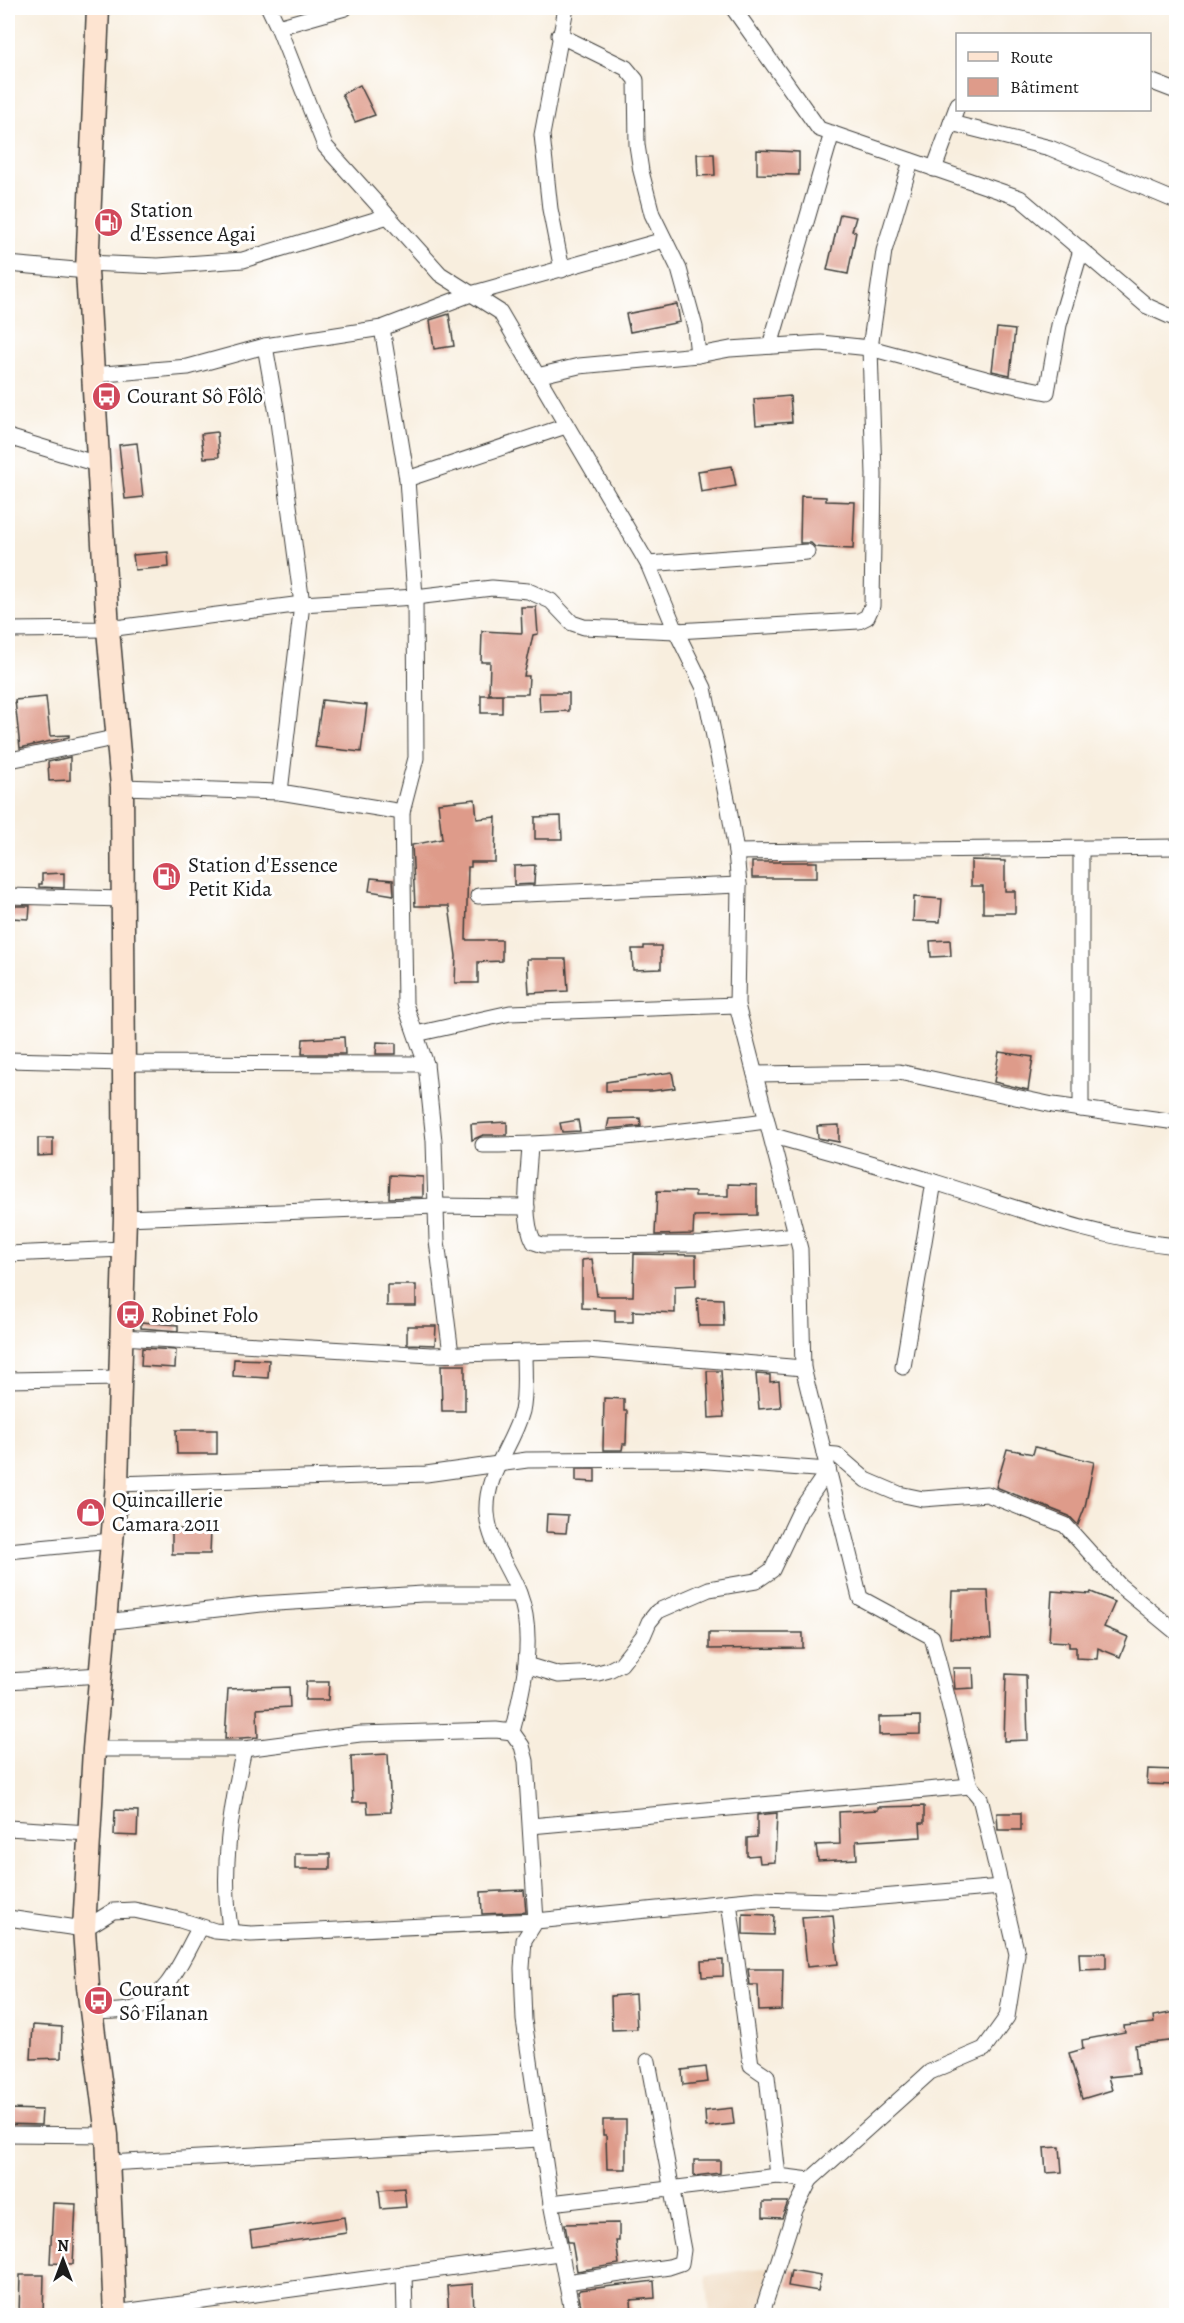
<svg xmlns="http://www.w3.org/2000/svg" width="1184" height="2323" font-family="Alegreya,serif">
<style>
.built{fill:#eed7bb}
.building{fill:#de9b8a}
.lines{fill:none;stroke-linecap:round;stroke-linejoin:round}
.street-casing{stroke:#3d3c39;stroke-width:17}
.secondary-casing{stroke:#3d3c39;stroke-width:25}
.street{stroke:#fff;stroke-width:15}
.secondary{stroke:#fde4d1;stroke-width:22}
.labels{text-anchor:middle;dominant-baseline:central;stroke-width:6;stroke-linejoin:round;paint-order:stroke}
.poi-label{font-size:21px;fill:#1c1c1c;stroke:#fff;text-anchor:start}
</style>
<rect width="100%" height="100%" fill="#fff"/>
<filter id="ink" filterUnits="userSpaceOnUse"><feTurbulence type="fractalNoise" baseFrequency=".0167" numOctaves="2"/><feDisplacementMap in="SourceGraphic" scale="12" xChannelSelector="R" yChannelSelector="G"/><feConvolveMatrix kernelMatrix="1 2 1 2 8 2 1 2 1" color-interpolation-filters="sRGB"/></filter>
<filter id="wash" filterUnits="userSpaceOnUse"><feTurbulence type="fractalNoise" baseFrequency=".008" numOctaves="4" result="noise"/><feDisplacementMap in="SourceGraphic" scale="24" xChannelSelector="R" yChannelSelector="G"/><feGaussianBlur stdDeviation="1.35" result="paint"/><feColorMatrix in="noise" values="0 0 0 0 0 0 0 0 0 0 0 0 0 0 0 0 0 1.4 0 .05"/><feComposite in="paint" operator="in"/></filter>
<g filter="url(#wash)">
<rect width="100%" height="100%" fill="#f8eede"/>
<!-- built -->
<polygon class="built" points="779,2266 770,2315 710,2315 706,2275"/>
<g id="blocks">
<!-- building -->
<g class="building">
<polygon points="360,85 375,115 355,122 342,94"/>
<polygon points="757,150 799,152 799,175 757,174"/>
<polygon points="697,154 714,154 715,175 698,176"/>
<polygon points="840,214 856,217 852,231 856,232 848,274 827,270"/>
<polygon points="677,304 680,322 630,332 626,314"/>
<polygon points="449,314 454,346 434,349 430,320"/>
<polygon points="997,328 1015,330 1010,375 992,371"/>
<polygon points="790,396 792,422 756,425 754,399"/>
<polygon points="217,432 219,457 204,458 201,434"/>
<polygon points="137,443 143,497 125,499 119,445"/>
<polygon points="732,466 736,486 701,492 698,471"/>
<polygon points="801,496 826,497 826,501 855,502 853,549 827,548 815,547 811,543 800,543"/>
<polygon points="168,552 169,567 135,570 133,555"/>
<polygon points="521,607 536,607 538,634 533,635 524,676 529,676 528,694 489,694 490,662 481,662 482,631 522,633"/>
<polygon points="539,693 569,693 569,711 540,712"/>
<rect x="481" y="695" width="21" height="18"/>
<polygon points="46,697 50,736 69,735 69,737 20,748 15,700"/>
<polygon points="322,700 367,705 361,752 315,747"/>
<polygon points="70,757 70,780 49,781 48,762"/>
<polygon points="475,799 477,819 496,817 495,862 471,862 471,867 468,867 466,940 502,940 502,961 478,962 478,983 455,983 456,956 449,906 415,906 412,845 442,839 438,803"/>
<polygon points="561,816 562,839 535,839 535,817"/>
<polygon points="971,860 1005,861 1005,891 1015,891 1015,913 983,913 983,886 971,886"/>
<rect x="752" y="862" width="65" height="16"/>
<polygon points="535,865 534,884 514,885 514,866"/>
<polygon points="64,873 64,888 39,887 39,884 42,884 42,874"/>
<polygon points="371,878 393,880 394,895 369,891"/>
<polygon points="914,897 942,899 940,922 913,921"/>
<polygon points="10,906 30,906 29,919 10,918"/>
<polygon points="950,940 951,956 931,957 930,941"/>
<polygon points="644,946 661,946 661,969 633,970 632,949 644,949"/>
<polygon points="527,959 566,959 568,991 529,993"/>
<polygon points="344,1037 345,1054 302,1054 303,1039"/>
<polygon points="377,1042 396,1043 396,1054 376,1054"/>
<polygon points="999,1052 1033,1057 1028,1090 994,1082"/>
<polygon points="672,1072 675,1088 651,1091 606,1091 606,1082"/>
<polygon points="640,1118 641,1126 607,1129 609,1119"/>
<polygon points="578,1120 580,1131 562,1132 560,1123"/>
<polygon points="507,1122 507,1135 483,1135 472,1140 471,1124"/>
<polygon points="839,1125 839,1142 818,1138 817,1126"/>
<polygon points="38,1138 53,1138 53,1155 38,1156"/>
<polygon points="390,1175 423,1177 423,1197 389,1198"/>
<polygon points="728,1184 757,1185 757,1215 694,1216 693,1234 655,1235 657,1191 695,1192 695,1196 728,1196"/>
<polygon points="634,1254 696,1255 696,1285 675,1286 675,1313 633,1311 633,1322 615,1322 615,1310 582,1308 582,1260 592,1259 597,1296 633,1296"/>
<rect x="387" y="1285" width="29" height="21"/>
<polygon points="697,1298 723,1299 724,1326 699,1326"/>
<polygon points="141,1322 178,1325 178,1331 141,1328"/>
<polygon points="407,1326 436,1326 435,1345 407,1344"/>
<polygon points="142,1348 176,1350 175,1368 141,1366"/>
<polygon points="234,1359 269,1360 268,1378 233,1376"/>
<polygon points="441,1365 465,1365 465,1411 442,1411"/>
<polygon points="707,1371 721,1371 724,1417 709,1418"/>
<polygon points="756,1374 770,1375 770,1382 779,1381 781,1407 759,1409"/>
<polygon points="604,1398 624,1399 624,1411 627,1411 626,1444 623,1444 622,1450 603,1450"/>
<polygon points="176,1430 217,1430 217,1454 177,1454"/>
<polygon points="1035,1447 1094,1462 1085,1507 1078,1525 1069,1516 996,1487 1007,1449 1033,1454"/>
<polygon points="576,1469 595,1469 595,1482 576,1481"/>
<polygon points="547,1514 568,1515 566,1533 546,1532"/>
<polygon points="172,1529 211,1529 210,1554 172,1554"/>
<polygon points="952,1591 988,1591 991,1639 950,1638"/>
<polygon points="1052,1591 1090,1594 1091,1592 1115,1602 1104,1627 1128,1637 1120,1657 1098,1648 1097,1659 1076,1658 1076,1647 1069,1647 1069,1642 1049,1641"/>
<polygon points="709,1633 803,1633 803,1648 709,1649"/>
<polygon points="953,1668 973,1668 974,1688 955,1689"/>
<polygon points="1006,1674 1026,1675 1028,1740 1004,1741"/>
<polygon points="306,1682 329,1682 328,1700 305,1700"/>
<polygon points="289,1687 290,1707 257,1709 258,1737 225,1739 228,1689"/>
<polygon points="920,1716 920,1734 879,1735 879,1717"/>
<polygon points="388,1754 391,1812 368,1813 367,1802 353,1802 351,1756"/>
<polygon points="1148,1769 1176,1770 1176,1785 1147,1784"/>
<polygon points="924,1806 924,1823 920,1823 921,1837 856,1841 857,1859 818,1861 816,1845 840,1844 839,1812 878,1810 878,1807"/>
<polygon points="115,1810 138,1811 137,1836 114,1835"/>
<polygon points="777,1813 775,1862 760,1863 759,1855 747,1856 747,1838 757,1837 757,1815"/>
<polygon points="997,1813 1021,1813 1021,1830 998,1830"/>
<rect x="295" y="1854" width="35" height="15"/>
<polygon points="524,1890 526,1912 482,1914 481,1892"/>
<polygon points="743,1914 774,1915 773,1935 743,1934"/>
<polygon points="833,1915 838,1964 807,1967 802,1917"/>
<polygon points="1079,1953 1106,1953 1106,1969 1080,1970"/>
<polygon points="723,1960 723,1976 702,1977 701,1961"/>
<polygon points="748,1969 783,1969 782,2010 759,2011 758,1985 750,1985"/>
<polygon points="635,1994 637,2029 612,2030 611,1996"/>
<polygon points="1176,2012 1176,2040 1135,2045 1138,2074 1108,2077 1112,2090 1082,2099 1069,2053 1083,2049 1082,2040 1125,2032 1124,2026 1154,2023 1153,2016"/>
<polygon points="33,2025 62,2027 61,2058 31,2059"/>
<polygon points="706,2067 708,2082 683,2085 682,2070"/>
<polygon points="732,2108 734,2124 706,2127 705,2111"/>
<polygon points="8,2109 42,2110 41,2125 8,2124"/>
<polygon points="603,2120 626,2120 626,2169 607,2169 606,2135 603,2135"/>
<polygon points="1060,2147 1062,2172 1046,2173 1044,2148"/>
<polygon points="694,2160 720,2160 720,2173 694,2176"/>
<polygon points="404,2188 406,2207 381,2209 379,2190"/>
<polygon points="763,2202 788,2202 782,2218 763,2217"/>
<polygon points="53,2203 76,2204 73,2264 50,2263"/>
<polygon points="344,2217 346,2233 252,2247 250,2231"/>
<polygon points="619,2223 619,2241 616,2241 619,2264 577,2271 572,2242 568,2242 565,2224"/>
<polygon points="791,2270 821,2275 818,2291 788,2286"/>
<polygon points="20,2275 44,2275 43,2316 19,2316"/>
<polygon points="654,2281 655,2298 631,2300 632,2316 583,2316 578,2292 580,2290"/>
<polygon points="473,2284 474,2316 449,2316 447,2286"/>
</g>
</g>
</g>
<g filter="url(#ink)">
<use href="#blocks" fill-opacity="0" stroke="#3d3c39" stroke-width="1.5"/>
<g class="lines">
<defs>
<g id="street">
<polyline points="269,8 278,27 325,146 440,274 500,312 648,564 676,631 704,688 729,809 736,852 739,885 737,1005 800,1249 803,1368 860,1598 932,1637 970,1786 980,1798 1017,1954 1007,2017 984,2049 930,2072 810,2180 795,2210 761,2316"/>
<polyline points="733,8 819,129 1020,198 1147,306 1176,319"/>
<polyline points="278,27 345,8"/>
<polyline points="559,35 626,68 636,80 637,145 641,171 652,214 679,269 695,327 698,355"/>
<polyline points="1150,81 1176,91"/>
<polyline points="951,123 1050,148 1176,201"/>
<polyline points="934,169 958,104"/>
<polyline points="87,263 158,266 243,260 388,216"/>
<polyline points="8,264 87,271"/>
<polyline points="562,270 550,209 542,135 566,8"/>
<polyline points="382,328 407,479 415,597 416,758 402,812 405,1004 426,1064 434,1141 437,1241 451,1354"/>
<polyline points="265,346 277,414 302,604 280,792"/>
<polyline points="770,346 832,133"/>
<polyline points="92,375 188,367 265,346 382,328 471,294 664,240"/>
<polyline points="537,376 579,366 698,355 730,349 821,343 870,348 997,382 1047,392 1059,325 1081,250"/>
<polyline points="8,437 97,464"/>
<polyline points="407,479 566,426"/>
<polyline points="648,564 807,552"/>
<polyline points="8,630 108,629 302,604 415,597 492,588 528,591 551,601 572,623 584,627 676,631 859,621 867,617 872,606 874,475 870,348 884,251 911,161"/>
<polyline points="8,758 15,759 118,737"/>
<polyline points="122,787 280,792 402,812"/>
<polyline points="736,852 1176,847"/>
<polyline points="8,896 123,899"/>
<polyline points="478,896 739,885"/>
<polyline points="416,1034 510,1013 737,1005"/>
<polyline points="8,1060 124,1063 426,1064"/>
<polyline points="755,1074 899,1072 1053,1105 1176,1122"/>
<polyline points="1081,1109 1081,849"/>
<path d="M 771,1135 C 825,1151 880,1165 934,1182 C 1016,1207 1090,1237 1176,1246"/>
<path d="M 483,1145 C 578,1145 672,1132 767,1121"/>
<path d="M 530,1145 C 529,1172 521,1218 534,1242 L 543,1245 L 702,1244 L 796,1235"/>
<polyline points="125,1218 436,1206 527,1207"/>
<polyline points="8,1254 123,1249"/>
<polyline points="121,1337 431,1355 587,1350 803,1368"/>
<polyline points="903,1367 934,1182"/>
<polyline points="8,1380 120,1378"/>
<polyline points="824,1454 837,1455 866,1480 899,1494 923,1499 987,1494 1065,1525 1119,1585 1176,1632"/>
<polyline points="117,1484 426,1474 527,1460 682,1459 828,1470"/>
<polyline points="8,1551 112,1541"/>
<polyline points="105,1622 261,1604 422,1594 519,1594"/>
<polyline points="526,1665 559,1675 598,1673 609,1670 621,1664 643,1636 649,1622 658,1611 709,1589 756,1581 772,1570 800,1511 828,1470"/>
<polyline points="8,1681 100,1675"/>
<path d="M 512,1732 C 523,1689 536,1637 519,1593 C 509,1567 489,1543 487,1513 C 485,1473 512,1448 522,1411 C 526,1393 524,1370 524,1352"/>
<polyline points="531,1826 970,1786"/>
<polyline points="8,1828 89,1833"/>
<polyline points="729,1902 751,2065 767,2076 778,2176"/>
<polyline points="8,1918 84,1929 113,1911 134,1910 180,1920 215,1931 251,1934 536,1921 526,1761 522,1746 512,1732 496,1730 360,1734 244,1749 94,1749"/>
<path d="M 231,1933 C 220,1874 231,1808 244,1749"/>
<path d="M 92,2012 C 105,2011 121,2012 134,2009 C 169,1998 183,1956 200,1927"/>
<polyline points="8,2134 107,2135"/>
<polyline points="108,2163 540,2139"/>
<polyline points="551,2203 778,2176 810,2180"/>
<polyline points="404,2273 405,2316"/>
<polyline points="566,2282 669,2267 681,2263 683,2250 648,2061"/>
<polyline points="115,2313 559,2253"/>
<polyline points="573,2316 551,2203 524,2020 522,1968 524,1940 536,1921 758,1899 833,1901 1001,1887"/>
</g>
<polyline id="secondary" points="98,8 87,271 108,629 122,787 125,1218 117,1484 94,1749 84,1929 88,1987 107,2135 115,2316"/>
</defs>
<!-- street casing -->
<use href="#street" class="street-casing"/>
<!-- secondary casing -->
<use href="#secondary" class="secondary-casing"/>
<!-- street -->
<use href="#street" class="street"/>
<!-- secondary -->
<use href="#secondary" class="secondary"/>
</g>
</g>
<!-- icons -->
<defs>
<symbol id="fuel-disc" viewBox="-11 -11 22 22"><circle r="9.5" fill="#d1495b" stroke="#fff"/><path d="M-5.5-6h7V0h2V4h1.3V-2.5L3-4.5l.8-.8L6-3V5H2.5V1h-1V6h-7ZM-4.2-4.7v3.2H.2V-4.7Z" fill="#fff"/></symbol>
<symbol id="bus-disc" viewBox="-11 -11 22 22"><circle r="9.5" fill="#d1495b" stroke="#fff"/><path d="M-5-6H5V4H4V6H2V4H-2V6H-4V4H-5ZM-3.5-4V0h7V-4ZM-3.5 1.2v1.5H-2V1.2ZM2 1.2v1.5H3.5V1.2Z" fill="#fff"/></symbol>
<symbol id="shop-disc" viewBox="-11 -11 22 22"><circle r="9.5" fill="#d1495b" stroke="#fff"/><path d="M-5-2.5h2.3a2.7 3.5 0 0 1 5.4 0H5L5.5 6h-11ZM-1.5-2.5h3a1.5 2.3 0 0 0-3 0Z" fill="#fff"/></symbol>
</defs>
<g fill-rule="evenodd">
<use href="#fuel-disc" x="92" y="206" width="33" height="33"/>
<use href="#bus-disc" x="90" y="380" width="33" height="33"/>
<use href="#fuel-disc" x="150" y="860" width="33" height="33"/>
<use href="#bus-disc" x="114" y="1298" width="33" height="33"/>
<use href="#shop-disc" x="74" y="1496" width="33" height="33"/>
<use href="#bus-disc" x="82" y="1984" width="33" height="33"/>
</g>
<g class="labels">
<!-- poi labels -->
<g class="poi-label">
<text x="130" y="210">Station<tspan x="130" dy="24">d'Essence Agai</tspan></text>
<text x="127" y="396">Courant Sô Fôlô</text>
<text x="188" y="865">Station d'Essence<tspan x="188" dy="24">Petit Kida</tspan></text>
<text x="151" y="1315">Robinet Folo</text>
<text x="112" y="1500">Quincaillerie<tspan x="112" dy="24">Camara 2011</tspan></text>
<text x="119" y="1989">Courant<tspan x="119" dy="24">Sô Filanan</tspan></text>
</g>
</g>
<!-- margin -->
<rect width="1184" height="2323" fill="none" stroke="#fff" stroke-width="30"/>
<!-- legend -->
<rect x="956" y="33" width="195" height="78" fill="#ffffff" stroke="#a4a4a4" stroke-width="1.5"/>
<rect x="968" y="52" width="30" height="9" fill="#fde4d1" stroke="#a4a4a4" stroke-width="1.5"/>
<text x="1010" y="63" font-size="18" fill="#1c1c1c">Route</text>
<rect x="968" y="78" width="30" height="18" fill="#de9b8a" stroke="#a4a4a4" stroke-width="1.5"/>
<text x="1010" y="93" font-size="18" fill="#1c1c1c">Bâtiment</text>
<!-- north arrow -->
<g transform="translate(63 2260)" stroke="#ffffff" stroke-width="4.5" paint-order="stroke">
<path d="M0-4.5L10 22L0 15L-10 22Z" fill="#1c1c1c"/>
<text y="-9" font-size="16" font-weight="bold" text-anchor="middle" fill="#1c1c1c">N</text>
</g>
</svg>
